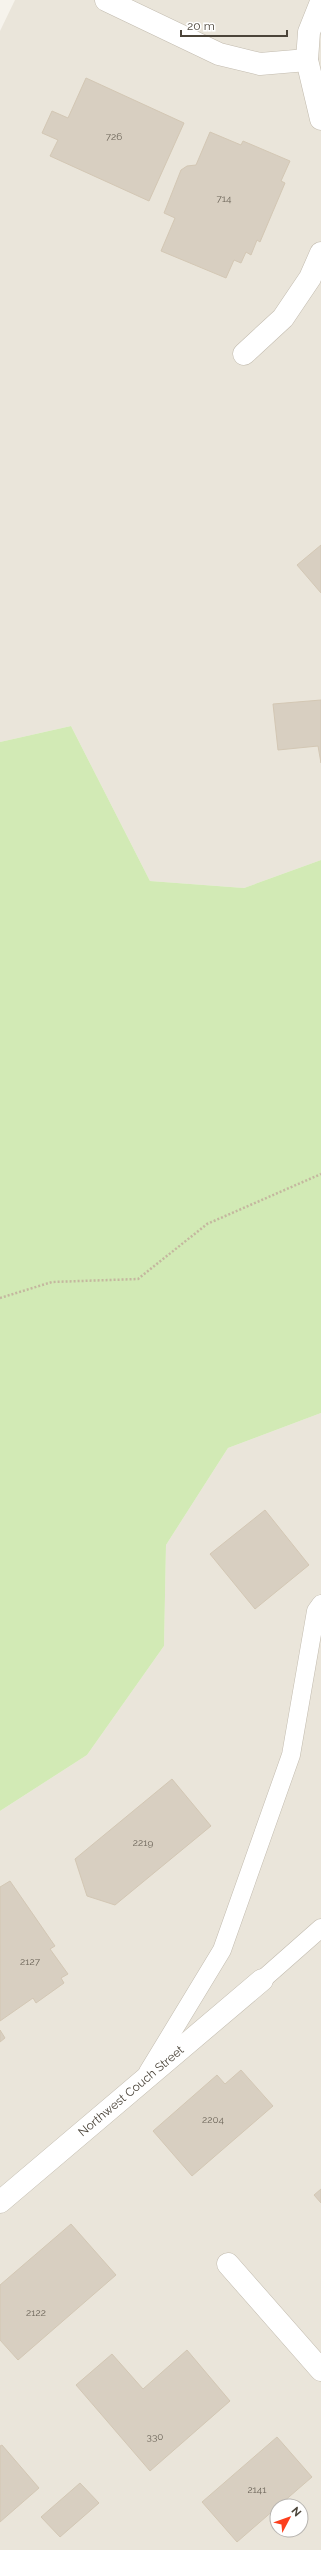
<svg xmlns="http://www.w3.org/2000/svg" width="321" height="2550" font-family="Raleway,sans-serif">
<style>
.residential{fill:#eae5da;fill-rule:evenodd}
.green{fill:#d2eab5}
.building{fill:#d8cfc1;stroke:#d3c7b4}
.lines{fill:none;stroke-linecap:round;stroke-linejoin:round}
.service-casing{stroke:#c2bbae;stroke-width:19}
.minor-casing{stroke:#c2bbae;stroke-width:23}
.path{stroke:#c4b79f;stroke-width:2.5;stroke-dasharray:2 2;stroke-linecap:butt}
.service{stroke:#fff;stroke-width:18}
.minor{stroke:#fff;stroke-width:22}
.labels{text-anchor:middle;dominant-baseline:central;stroke-width:4;stroke-linejoin:round;paint-order:stroke}
.number-label{font-size:10px;fill:#6e675b}
.street-label{font-size:12px;fill:#4b4439;stroke:#fff}
</style>
<rect width="100%" height="100%" fill="#f6f3ec"/>
<!-- residential -->
<g class="residential">
<polygon points="15,0 321,0 321,860 244,888 150,881 71,726 0,742 0,31"/>
<path d="M 321,1413 L 321,2550 L 0,2550 L 0,1811 L 87,1755 L 164,1646 L 166,1545 L 228,1448 ZM 277,2506 L 301,2506 L 301,2530 L 277,2530 Z"/>
</g>
<!-- green -->
<polygon class="green" points="71,726 150,881 244,888 321,860 321,1413 228,1448 166,1545 164,1646 87,1755 0,1811 0,742"/>
<!-- building -->
<g class="building">
<polygon points="86,78 184,123 149,201 50,156 58,140 42,133 52,111 68,118"/>
<polygon points="210,132 241,145 243,141 290,161 281,181 285,183 260,242 257,240 251,255 246,252 241,263 234,260 226,278 161,251 175,218 164,213 181,170 187,166 196,165"/>
<polygon points="321,545 321,593 297,565"/>
<polygon points="321,700 321,763 318,746 278,750 273,704"/>
<polygon points="265,1510 309,1565 255,1609 210,1554"/>
<polygon points="172,1779 211,1826 115,1905 87,1896 75,1859"/>
<polygon points="10,1881 55,1946 50,1949 68,1974 61,1978 64,1983 36,2003 33,1998 0,2021 0,1887"/>
<polygon points="0,2030 5,2038 0,2042"/>
<polygon points="241,2070 273,2106 192,2176 153,2131 217,2075 225,2084"/>
<polygon points="321,2189 321,2203 314,2195"/>
<polygon points="71,2224 116,2275 18,2360 0,2340 0,2285"/>
<polygon points="187,2350 230,2401 150,2471 76,2385 112,2354 143,2389"/>
<polygon points="277,2437 312,2477 237,2542 202,2502"/>
<polygon points="2,2445 39,2488 0,2522 0,2446"/>
<polygon points="80,2483 99,2503 60,2537 41,2517"/>
</g>
<g class="lines">
<defs>
<g id="service">
<polyline points="262,1980 321,1928"/>
<polyline points="148,2072 222,1950 291,1755 316,1611 321,1604"/>
</g>
<g id="minor">
<polyline points="106,0 219,54 260,64 307,60"/>
<polyline points="321,2 309,32 307,60 321,119"/>
<polyline points="244,354 283,318 310,278 321,253"/>
<polyline points="0,2202 262,1980"/>
<polyline points="228,2264 321,2370"/>
</g>
</defs>
<!-- service casing -->
<use href="#service" class="service-casing"/>
<!-- minor casing -->
<use href="#minor" class="minor-casing"/>
<!-- path -->
<polyline class="path" points="0,1298 52,1282 138,1279 207,1224 321,1174"/>
<!-- service -->
<use href="#service" class="service"/>
<!-- minor -->
<use href="#minor" class="minor"/>
</g>
<g class="labels">
<!-- number labels -->
<g class="number-label">
<text x="114" y="136">726</text>
<text x="224" y="198">714</text>
<text x="143" y="1842">2219</text>
<text x="30" y="1961">2127</text>
<text x="213" y="2119">2204</text>
<text x="36" y="2312">2122</text>
<text x="155" y="2436">330</text>
<text x="257" y="2489">2141</text>
</g>
<!-- street labels -->
<g class="street-label">
<text transform="translate(131 2091) rotate(-40)">Northwest Couch Street</text>
</g>
</g>
<!-- north arrow -->
<g transform="translate(289 2518) rotate(49)"><circle r="19" fill="#ffffff" stroke="#b7b4b0"/>
<path d="M0-3L7 15L0 10L-7 15Z" fill="#fc3f1d"/>
<text y="-6" font-size="11" font-weight="bold" text-anchor="middle" fill="#4b4439">N</text>
</g>
<!-- scale -->
<path d="M181 30v6h106v-6" fill="none" stroke="#4b4439" stroke-width="2"/>
<text x="187" y="30" font-size="12" fill="#4b4439" stroke="#ffffff" stroke-width="3" paint-order="stroke">20 m</text>
</svg>
